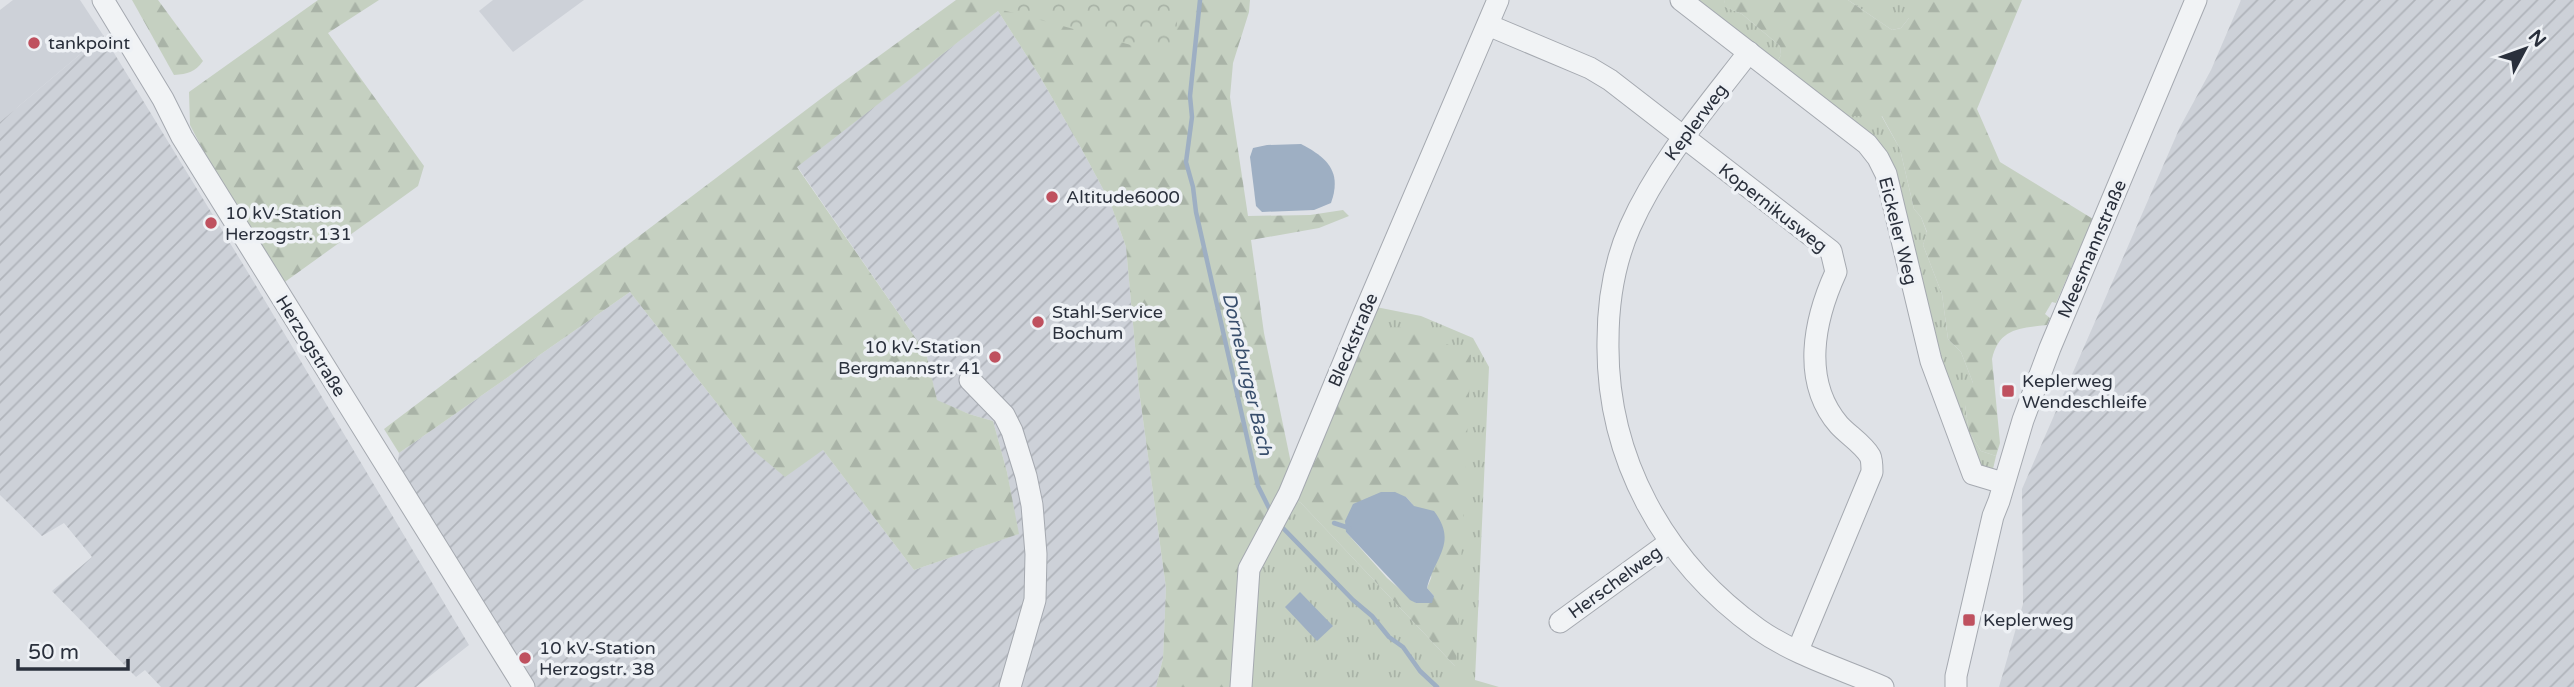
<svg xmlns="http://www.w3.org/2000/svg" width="2574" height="687" font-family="'Varela Round',sans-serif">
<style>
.built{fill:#cdd1d8}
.industrial{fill:url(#industrial-furrows)}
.grass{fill:url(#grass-tufts)}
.forest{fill:url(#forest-firs);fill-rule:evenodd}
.park{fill:url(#park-crowns)}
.water{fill:#9eafc3}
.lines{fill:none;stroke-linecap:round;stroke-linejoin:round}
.stream{stroke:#9eafc3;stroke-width:4.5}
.minor-casing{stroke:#a5a9b0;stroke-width:23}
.minor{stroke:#f1f3f5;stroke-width:21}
.poi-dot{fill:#bf515f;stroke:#eef1f5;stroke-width:2.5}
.labels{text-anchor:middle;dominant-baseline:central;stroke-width:7;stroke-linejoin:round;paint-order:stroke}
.poi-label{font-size:18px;fill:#2a303c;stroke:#eef1f5;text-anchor:start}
.street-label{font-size:18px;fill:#2a303c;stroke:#eef1f5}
.water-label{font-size:19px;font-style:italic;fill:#384e6c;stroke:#eef1f5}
</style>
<defs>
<pattern id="industrial-furrows" width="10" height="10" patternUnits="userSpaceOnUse" patternTransform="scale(1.75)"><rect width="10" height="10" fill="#cdd1d8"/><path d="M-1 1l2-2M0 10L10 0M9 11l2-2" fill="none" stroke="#b0b4ba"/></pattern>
<pattern id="grass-tufts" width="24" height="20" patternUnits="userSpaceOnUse" patternTransform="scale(1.75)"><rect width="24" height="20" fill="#c5d0c1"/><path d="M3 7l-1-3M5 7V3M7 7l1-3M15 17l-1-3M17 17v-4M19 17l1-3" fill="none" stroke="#a9b3a7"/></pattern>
<pattern id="forest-firs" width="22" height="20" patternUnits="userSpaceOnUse" patternTransform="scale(1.75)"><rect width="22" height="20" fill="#c5d0c1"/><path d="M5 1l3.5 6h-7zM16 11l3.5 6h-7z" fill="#a9b3a7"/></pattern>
<pattern id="park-crowns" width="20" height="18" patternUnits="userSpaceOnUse" patternTransform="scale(1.75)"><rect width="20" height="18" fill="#c5d0c1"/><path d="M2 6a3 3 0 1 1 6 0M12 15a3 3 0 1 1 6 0" fill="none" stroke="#a9b3a7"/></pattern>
</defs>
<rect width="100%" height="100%" fill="#dfe2e7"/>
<!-- built -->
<g class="built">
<polygon points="13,0 80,0 103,35 0,122 0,10"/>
<polygon points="493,0 584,0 513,52 479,11"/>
</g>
<!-- industrial -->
<g class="industrial">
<polygon points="2241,0 2574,0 2574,687 1999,687 2023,604 2022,489 2180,127 2211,70"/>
<polygon points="998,11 1039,75 1081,148 1110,202 1126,247 1139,390 1166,588 1163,658 1156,687 532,687 397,469 399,453 630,292 754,451 823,450 914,570 1018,534 1007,472 993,421 969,414 937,401 926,353 797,166"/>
<polygon points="103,35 255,284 469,645 416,687 161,687 145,670 136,677 52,591 92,557 64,523 42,536 0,495 0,122"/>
</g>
<!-- grass -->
<g class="grass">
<polygon points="1690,0 1724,0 1726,7 1742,14 1780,46 1781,55 1775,66"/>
<polygon points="1848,0 1909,0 1909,18 1901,28 1892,30"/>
<polygon points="1881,115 1900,149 1914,209 1921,217 1927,233 1923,245 1942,294 1948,339 1961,352 1973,383 1965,405 1969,432 1981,451 1996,456 1993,469 1981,466 1940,372 1894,188 1838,116"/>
<polygon points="1376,307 1421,316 1473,338 1489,367 1475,680 1499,687 1241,687 1249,569 1291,498 1301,503 1455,666 1366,329"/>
</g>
<!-- forest -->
<g class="forest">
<path d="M 132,0 L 158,0 L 203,61 C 195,72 188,74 174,75 Z"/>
<polygon points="318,0 379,0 328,33 424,166 418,186 282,284 210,164 190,125 189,92"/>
<polygon points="956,0 1250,0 1249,12 1233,63 1230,97 1248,216 1310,215 1343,210 1349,216 1319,228 1251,240 1264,333 1292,468 1264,538 1241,687 1156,687 1163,658 1166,588 1139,390 1126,247 1110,202 1081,148 1039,75 998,11 797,167 926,353 937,400 969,414 993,421 1007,472 1019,534 914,570 823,450 785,477 754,451 630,292 399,453 384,429 835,88"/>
<path d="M 1724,0 L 1848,0 L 1892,30 L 1901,28 L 1909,18 L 1909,0 L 2022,0 L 1977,109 L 2000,162 L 2093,219 L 2056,303 L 2052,302 L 2045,314 L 2050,318 L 2047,325 C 2020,328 1999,328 1992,359 L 2000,443 L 1996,456 L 1981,451 L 1969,432 L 1965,405 L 1956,395 L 1957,387 L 1973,383 L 1961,352 L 1948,339 L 1942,294 L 1923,245 L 1927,232 L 1921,217 L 1914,209 L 1900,149 L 1882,116 L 1838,116 L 1775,66 L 1781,55 L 1780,46 L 1742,14 L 1725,7 Z"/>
<path d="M 1409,327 L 1471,355 L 1456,667 L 1301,503 L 1291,498 L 1366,329 ZM 1406,497 L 1414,506 L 1424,508 L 1445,544 L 1427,588 L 1434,596 L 1416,603 L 1387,578 L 1346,532 Z"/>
</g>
<!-- park -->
<path class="park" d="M 991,0 L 1179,0 L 1174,57 C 1115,41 1057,23 998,9 Z"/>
<!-- water -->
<g class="water">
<path d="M 1301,144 C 1328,158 1342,172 1331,203 L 1314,210 L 1262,212 L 1256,206 L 1250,157 L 1253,148 L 1267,145 Z"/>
<path d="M 1381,492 L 1395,492 L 1406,497 L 1414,506 L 1434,511 C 1458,543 1435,556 1427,588 L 1434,596 L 1432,603 L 1416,603 L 1410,600 L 1346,532 L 1345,521 L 1353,504 Z"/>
<polygon points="1300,592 1333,626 1317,641 1285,607"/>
</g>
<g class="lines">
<!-- stream -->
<g class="stream">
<polyline points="1200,0 1190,96 1192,117 1186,162 1193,187 1196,212 1258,486 1271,512"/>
<polyline points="1334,523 1349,528"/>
<polyline points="1280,525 1353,600 1372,616 1389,637 1403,647 1420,671 1437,687"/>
</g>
<defs>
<g id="minor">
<polyline points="103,0 163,99 182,137 524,687"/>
<polyline points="1681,0 1867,144 1878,158 1886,174 1931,361 1973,474 2003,483"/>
<path d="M 1488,25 L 1590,68 L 1610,80 L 1831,251 L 1836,272 C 1814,320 1801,381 1839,425 C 1848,435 1863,444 1870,456 C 1872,460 1872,467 1872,472 L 1798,650"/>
<path d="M 1749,52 C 1706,108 1659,162 1630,227 C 1614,263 1608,302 1608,341 C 1606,457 1663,561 1758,629 C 1795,655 1842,669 1883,687"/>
<polyline points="970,380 1004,415 1012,431 1026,476 1032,505 1036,554 1035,600 1010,687"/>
<polyline points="1560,622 1670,542"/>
<polyline points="1241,687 1249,569 1289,494 1360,323 1498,0"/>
<polyline points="1956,687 1956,676 1993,516 1999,501 2023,420 2050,348 2196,0"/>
</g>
</defs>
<!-- minor casing -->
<use href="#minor" class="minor-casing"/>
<!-- minor -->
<use href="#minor" class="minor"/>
</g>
<!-- markers -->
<g class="poi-dot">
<circle cx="34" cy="43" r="7"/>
<circle cx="1052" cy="197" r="7"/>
<circle cx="211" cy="223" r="7"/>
<circle cx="1038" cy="322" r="7"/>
<circle cx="995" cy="357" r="7"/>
<rect x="2001" y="384" width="14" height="14" rx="3.5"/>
<rect x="1962" y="613" width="14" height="14" rx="3.5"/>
<circle cx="525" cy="658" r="7"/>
</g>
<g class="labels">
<!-- poi labels -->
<g class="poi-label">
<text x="48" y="43">tankpoint</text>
<text x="1066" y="197">Altitude6000</text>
<text x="225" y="213">10 kV-Station<tspan x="225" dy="21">Herzogstr. 131</tspan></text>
<text x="1052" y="312">Stahl-Service<tspan x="1052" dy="21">Bochum</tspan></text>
<text x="981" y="347" text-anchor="end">10 kV-Station<tspan x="981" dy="21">Bergmannstr. 41</tspan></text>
<text x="2022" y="381">Keplerweg<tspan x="2022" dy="21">Wendeschleife</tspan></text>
<text x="1983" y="620">Keplerweg</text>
<text x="539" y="648">10 kV-Station<tspan x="539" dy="21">Herzogstr. 38</tspan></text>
</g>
<!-- street labels -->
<g class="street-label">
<text transform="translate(1696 122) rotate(-53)">Keplerweg</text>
<text transform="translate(1773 208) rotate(38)">Kopernikusweg</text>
<text transform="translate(1898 231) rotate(76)">Eickeler Weg</text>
<text transform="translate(2092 249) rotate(-67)">Meesmannstraße</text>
<text transform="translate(1353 340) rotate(-67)">Bleckstraße</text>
<text transform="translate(311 346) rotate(58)">Herzogstraße</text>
<text transform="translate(1615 582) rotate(-36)">Herschelweg</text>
</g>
<!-- water labels -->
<g class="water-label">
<text transform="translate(1247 374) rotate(77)">Dorneburger Bach</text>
</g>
</g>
<!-- north arrow -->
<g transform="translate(2525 49) rotate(49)" stroke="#eef1f5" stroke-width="5" paint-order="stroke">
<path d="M0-5L12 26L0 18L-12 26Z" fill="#2a303c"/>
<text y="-10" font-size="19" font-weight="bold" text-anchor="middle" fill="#2a303c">N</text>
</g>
<!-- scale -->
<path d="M18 659v10h110v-10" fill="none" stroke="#2a303c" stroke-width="3.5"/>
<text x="28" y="659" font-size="21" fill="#2a303c" stroke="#eef1f5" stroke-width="5" paint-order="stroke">50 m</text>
</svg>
